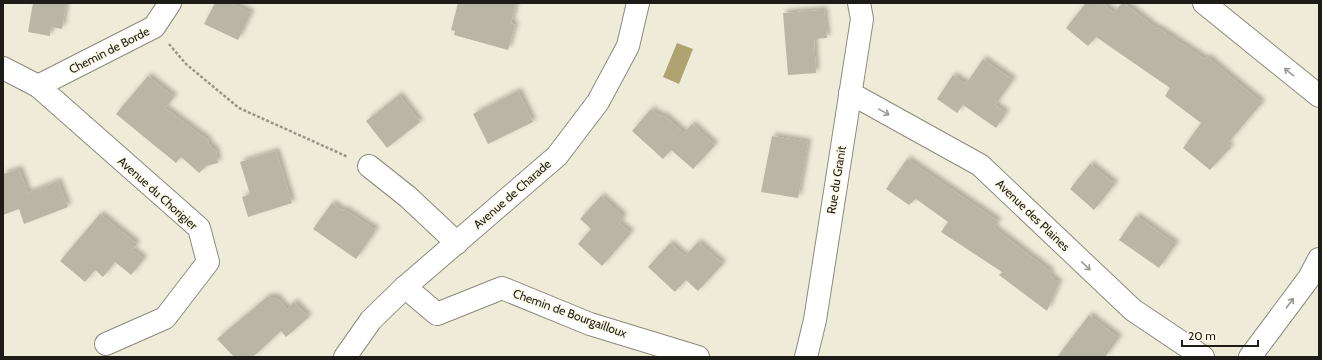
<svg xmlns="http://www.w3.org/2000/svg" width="1322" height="360" font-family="Cabin,sans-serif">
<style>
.water{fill:#afa471}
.building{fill:#bab6a6;filter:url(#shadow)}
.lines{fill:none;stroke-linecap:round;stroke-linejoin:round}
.minor-casing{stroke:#8e8a7a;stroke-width:24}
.tertiary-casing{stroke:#8e8a7a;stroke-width:24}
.path{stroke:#999689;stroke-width:2.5;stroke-dasharray:3 2;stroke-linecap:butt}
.minor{stroke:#fff;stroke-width:22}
.tertiary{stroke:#fff;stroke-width:22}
.oneway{stroke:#999996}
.labels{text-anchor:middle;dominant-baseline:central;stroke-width:3;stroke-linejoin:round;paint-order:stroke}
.street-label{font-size:12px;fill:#1d1c16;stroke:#fcf8e6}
</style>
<defs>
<filter id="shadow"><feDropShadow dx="3.5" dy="-3.5" stdDeviation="2" flood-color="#0004"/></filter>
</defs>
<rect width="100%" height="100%" fill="#efebd9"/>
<!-- water -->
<polygon class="water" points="677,43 693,49 679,84 663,77"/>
<!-- building -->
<g class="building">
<polygon points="33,3 66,3 62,29 51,27 50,36 28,32"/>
<polygon points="215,3 231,3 251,13 238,40 204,24"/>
<polygon points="458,3 516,3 511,23 515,25 508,50 454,35 455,31 451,30"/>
<polygon points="1086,3 1102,3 1114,13 1122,3 1124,3 1157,29 1158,28 1205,59 1207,57 1262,103 1227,144 1231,147 1210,170 1183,148 1201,123 1165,96 1170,88 1096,37 1088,46 1066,28"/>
<polygon points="824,10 827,38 814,39 816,73 788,75 783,13"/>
<polygon points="983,59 1013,80 995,105 1006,113 996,128 963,105 957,113 937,99 953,75 966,84"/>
<polygon points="148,76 174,97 165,108 209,141 208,143 216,151 218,163 206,166 199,173 181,157 176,163 116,114"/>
<polygon points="518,91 533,122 488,144 473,114"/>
<polygon points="399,95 420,122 387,148 366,121"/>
<polygon points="651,109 657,114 666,117 684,133 692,124 715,145 693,169 671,150 663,159 632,131"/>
<polygon points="772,136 808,142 798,198 761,192"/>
<polygon points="276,151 292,203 248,217 242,197 250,194 240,162"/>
<polygon points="907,159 998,221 994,228 1051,272 1049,275 1059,283 1047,311 999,275 1002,272 941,232 948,222 916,199 909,205 886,189"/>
<polygon points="1090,164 1115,184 1094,210 1070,189"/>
<polygon points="19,169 28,193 58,181 68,207 24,224 19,209 3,215 3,174"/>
<polygon points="601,196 624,217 619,223 631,233 602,266 578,244 591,229 580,219"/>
<polygon points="332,203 343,211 344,209 376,230 356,259 313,229"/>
<polygon points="100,214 137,244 132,250 144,259 131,275 115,262 103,277 95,270 85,282 60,261"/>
<polygon points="1136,216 1176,244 1159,268 1119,240"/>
<polygon points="698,242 723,264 698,291 686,280 675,292 648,267 670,243 685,256"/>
<polygon points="267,297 276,297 287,309 294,302 309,317 286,337 281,331 253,357 234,357 217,339"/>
<polygon points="1089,315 1119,338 1105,357 1057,357"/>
</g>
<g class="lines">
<defs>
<g id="minor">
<polyline points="1204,3 1319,96"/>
<polyline points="3,68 38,86 199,228 208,262 165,318 106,344"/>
<polyline points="38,86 154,27 170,3"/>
<polyline points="850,93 980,165 1133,310 1203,357"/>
<polyline points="369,166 408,197 457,243"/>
<polyline points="405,287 437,314 502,288 590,324 698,357"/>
<polyline points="806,357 815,320 862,19 859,3"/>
<polyline points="1250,357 1309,278 1319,259"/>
</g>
<polyline id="tertiary" points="345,357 371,320 405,287 557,156 598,102 628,46 638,3"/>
</defs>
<!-- minor casing -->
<use href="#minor" class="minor-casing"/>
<!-- tertiary casing -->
<use href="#tertiary" class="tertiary-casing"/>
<!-- path -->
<polyline class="path" points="169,44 186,64 239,108 348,157"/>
<!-- minor -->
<use href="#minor" class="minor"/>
<!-- tertiary -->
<use href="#tertiary" class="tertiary"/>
</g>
<!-- one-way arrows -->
<defs><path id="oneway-shaft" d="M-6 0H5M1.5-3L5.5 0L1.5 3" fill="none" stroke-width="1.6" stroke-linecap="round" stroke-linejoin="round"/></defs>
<g class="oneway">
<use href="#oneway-shaft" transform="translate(1289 72) rotate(-141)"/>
<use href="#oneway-shaft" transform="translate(884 112) rotate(29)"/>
<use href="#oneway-shaft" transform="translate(1086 266) rotate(44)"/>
<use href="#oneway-shaft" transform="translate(1290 303) rotate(-53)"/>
</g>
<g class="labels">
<!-- street labels -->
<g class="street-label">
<text transform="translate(109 50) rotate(-27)">Chemin de Borde</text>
<text transform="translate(836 180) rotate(-81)">Rue du Granit</text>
<text transform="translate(158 193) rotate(42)">Avenue du Chorigier</text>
<text transform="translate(512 194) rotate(-41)">Avenue de Charade</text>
<text transform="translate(1033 215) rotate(44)">Avenue des Plaines</text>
<text transform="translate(570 313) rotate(20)">Chemin de Bourgailloux</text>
</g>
</g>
<!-- border -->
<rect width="1322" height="360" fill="none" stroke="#1d1c16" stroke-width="8"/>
<!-- scale -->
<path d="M1182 340v6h76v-6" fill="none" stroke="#1d1c16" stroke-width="2"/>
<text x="1188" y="340" font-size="12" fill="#1d1c16" stroke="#fcf8e6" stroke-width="3" paint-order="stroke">20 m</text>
</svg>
